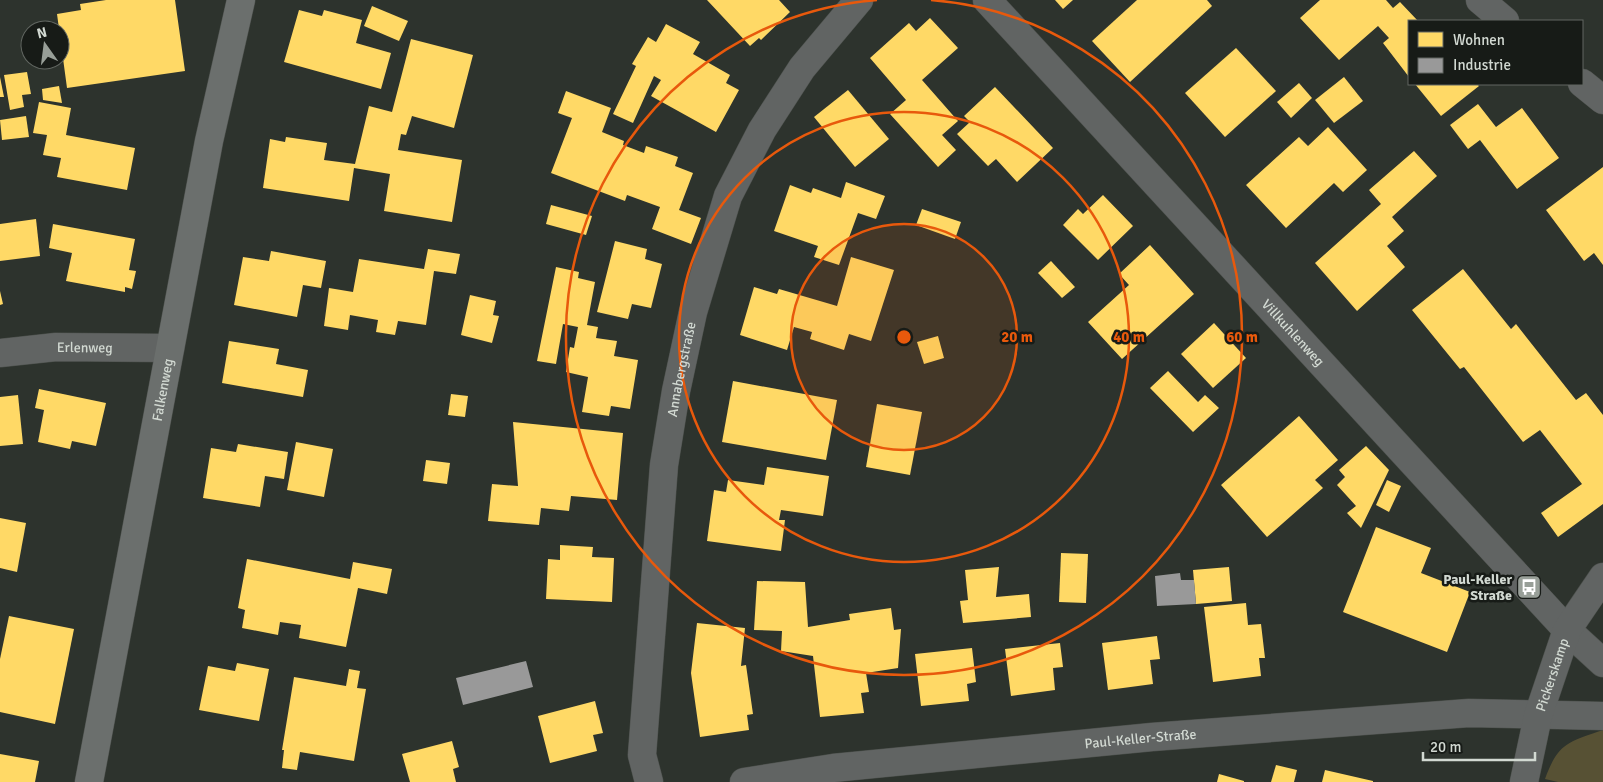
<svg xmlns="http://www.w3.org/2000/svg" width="1603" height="782" font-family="Signika,sans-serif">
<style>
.green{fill:#575134}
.homes{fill:#ffd966}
.industry{fill:#999}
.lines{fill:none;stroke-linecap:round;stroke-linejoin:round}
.minor-casing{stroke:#4c504c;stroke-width:29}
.major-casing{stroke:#4c504c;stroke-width:29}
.minor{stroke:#616463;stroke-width:28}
.major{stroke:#6b6f6d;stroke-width:28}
.ring{fill:none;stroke:#e8590c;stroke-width:2.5}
.labels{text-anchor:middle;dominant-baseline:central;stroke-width:5;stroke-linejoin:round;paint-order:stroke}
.street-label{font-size:14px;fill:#d2d9d2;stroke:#171b17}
.poi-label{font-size:14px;font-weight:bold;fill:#d2d9d2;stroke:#171b17;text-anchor:end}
.centre{fill:#e8590c;stroke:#171b17;stroke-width:2.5}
.ring-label{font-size:15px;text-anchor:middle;font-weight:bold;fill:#e8590c;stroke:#171b17;stroke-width:5;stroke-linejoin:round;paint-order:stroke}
</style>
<rect width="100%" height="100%" fill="#2d332d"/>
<!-- green -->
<path class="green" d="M 1603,730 L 1603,782 L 1558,782 L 1545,779 C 1558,743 1568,742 1603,730 Z"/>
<!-- homes -->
<g class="homes">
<polygon points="106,0 175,0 185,71 67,88 57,14 81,10 80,4"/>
<polygon points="707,0 779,0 790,12 761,40 759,38 750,46"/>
<polygon points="1055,0 1073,0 1063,9"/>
<polygon points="1137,0 1207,0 1212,6 1130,82 1092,41"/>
<polygon points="1320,0 1386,0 1393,8 1400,2 1418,21 1409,21 1409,77 1383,43 1389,38 1378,26 1339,60 1300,18"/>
<polygon points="372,6 408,21 399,41 364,26"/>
<polygon points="299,10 322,16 324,10 362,20 356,43 391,53 381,89 284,62"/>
<polygon points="930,18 958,48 922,80 958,121 942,135 956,150 938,167 890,114 906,100 870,58 909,23 916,31"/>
<polygon points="666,24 700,42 693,54 730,75 726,83 739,90 716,132 651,96 661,80 654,76 633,123 613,114 636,66 632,64 648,37 656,42"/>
<polygon points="411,39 473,55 454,128 412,116 406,135 401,134 398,150 462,160 452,222 384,211 390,174 354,168 349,201 263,188 270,139 285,142 286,137 327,143 324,160 355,164 369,106 392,112"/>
<polygon points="1236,48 1276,91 1225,137 1185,93"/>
<polygon points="27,72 31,94 22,95 24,107 10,110 4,75"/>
<polygon points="0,77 4,97 0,97"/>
<polygon points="1344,77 1363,101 1334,123 1315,100"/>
<polygon points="1299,83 1312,98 1291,118 1277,102"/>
<polygon points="1415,84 1477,84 1479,86 1441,116"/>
<polygon points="59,86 62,103 43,100 42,89"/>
<polygon points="995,87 1053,148 1017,182 996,159 988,166 957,134 970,122 964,116"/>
<polygon points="848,90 889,139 855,167 814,117"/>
<polygon points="566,91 611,108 602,132 624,141 623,145 644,153 646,146 678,157 675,166 693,173 679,210 701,218 691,244 652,229 660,207 627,195 625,201 551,173 572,118 558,113"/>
<polygon points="39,102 71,108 66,135 135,148 127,190 57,177 61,158 43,155 47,135 33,133"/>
<polygon points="1478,104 1496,127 1522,108 1559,158 1517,189 1480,140 1468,149 1450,125"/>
<polygon points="26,116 29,137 2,140 0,120"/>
<polygon points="1328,127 1367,170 1343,192 1334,183 1286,228 1246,185 1299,137 1308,146"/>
<polygon points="1414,151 1437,176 1392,217 1404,231 1387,246 1405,267 1357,311 1315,263 1381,204 1369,190"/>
<polygon points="1603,167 1603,265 1594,253 1584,261 1546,210"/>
<polygon points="846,182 885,196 876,219 858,213 839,265 814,257 818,246 774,231 790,185 811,193 813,188 841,198"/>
<polygon points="1103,195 1133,226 1098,260 1063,225 1078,209 1083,214"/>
<polygon points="551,205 592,216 586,235 546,224"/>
<polygon points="922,209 961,222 955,239 916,225"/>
<polygon points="36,219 40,256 0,261 0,224"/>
<polygon points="53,224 135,239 129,270 136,271 132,289 125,287 125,292 66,281 72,253 49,248"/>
<polygon points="615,241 647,249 645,259 662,264 651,308 632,304 628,319 597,312"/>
<polygon points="1150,245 1194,294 1122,359 1088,322 1129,285 1119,274"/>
<polygon points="428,249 460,254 456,274 434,271 426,325 398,321 395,335 376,332 378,320 350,315 348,330 324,326 329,288 353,292 359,259 424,269"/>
<polygon points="271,251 326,261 321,288 303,285 297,317 234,305 243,257 269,261"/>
<polygon points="851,257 894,270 871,341 849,334 844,350 810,339 812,332 794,327 787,350 740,335 754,287 777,294 779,289 837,306"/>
<polygon points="1051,261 1075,287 1062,298 1038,273"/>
<polygon points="556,267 579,272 578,278 595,282 587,325 598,327 596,338 617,341 614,356 638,360 630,409 611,406 609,416 582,412 588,377 566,372 570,347 574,348 578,327 563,324 556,364 537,361"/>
<polygon points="1463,269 1511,329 1516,324 1576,400 1586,393 1603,415 1603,504 1558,537 1541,513 1582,484 1540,430 1523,442 1464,367 1460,369 1412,310"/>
<polygon points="0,291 3,304 0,305"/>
<polygon points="470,295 496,301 493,315 499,316 492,343 461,335"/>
<polygon points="1214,323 1246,358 1213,388 1181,354"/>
<polygon points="938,336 944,358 924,364 917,342"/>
<polygon points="229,341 279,349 276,364 308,370 303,397 222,383"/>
<polygon points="1168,371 1198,402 1205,395 1219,408 1193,432 1150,388"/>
<polygon points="733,381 837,400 826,460 722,442"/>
<polygon points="39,389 106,403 96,446 72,441 70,449 38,442 44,410 35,408"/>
<polygon points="451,394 468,396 465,417 448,415"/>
<polygon points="18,395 23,444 0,446 0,397"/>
<polygon points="877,404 922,412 910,475 866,467"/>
<polygon points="1299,416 1338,460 1315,480 1323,488 1267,537 1221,485"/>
<polygon points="513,422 623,433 617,500 571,496 569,511 541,508 539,525 488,521 492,484 518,486"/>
<polygon points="296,442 333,449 324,497 287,490"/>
<polygon points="238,444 288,452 284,479 265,476 260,507 203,498 211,448 236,452"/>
<polygon points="1366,446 1389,470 1361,528 1347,513 1356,506 1337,485 1345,477 1339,470"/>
<polygon points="426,460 450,463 447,484 423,481"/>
<polygon points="767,467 829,476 823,516 781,510 779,520 785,520 781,551 707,541 714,490 726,492 728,480 764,485"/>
<polygon points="1387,480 1401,486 1389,512 1376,505"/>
<polygon points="0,518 26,523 17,572 0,568"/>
<polygon points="1376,527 1431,548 1421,573 1470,592 1447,652 1343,612"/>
<polygon points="560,545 593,547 592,557 614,558 612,602 546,599 548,559 560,560"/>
<polygon points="1061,553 1088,554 1086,603 1059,602"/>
<polygon points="247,559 350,579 353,562 392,569 387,594 358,588 346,647 299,638 301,625 280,622 278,635 242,628 245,610 238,608"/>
<polygon points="999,567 996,597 1029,594 1031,617 963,623 960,601 968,600 965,570"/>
<polygon points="1229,567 1232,601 1196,604 1193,570"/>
<polygon points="757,581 805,582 808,627 850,620 849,614 891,608 894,630 901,629 898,668 866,673 869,692 861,693 864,713 820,717 813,656 781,651 782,631 754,630"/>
<polygon points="1246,603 1248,625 1261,624 1265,658 1259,658 1261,676 1213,682 1204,607"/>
<polygon points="9,616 74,629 55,724 0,712 0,659"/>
<polygon points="697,623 745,628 741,666 746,665 753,714 747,715 749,730 700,737 691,673"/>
<polygon points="1157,636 1160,659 1150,660 1153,684 1108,690 1102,643"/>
<polygon points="1060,643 1063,667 1053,668 1055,690 1011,696 1005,649"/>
<polygon points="972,648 976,682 967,684 969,701 921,706 915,654"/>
<polygon points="237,663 269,669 259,721 199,710 208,666 235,671"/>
<polygon points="349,669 360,671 357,688 366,689 354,761 300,752 297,770 282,768 284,750 282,750 294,677 346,686"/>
<polygon points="595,701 603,733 593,735 597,751 550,763 538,716"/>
<polygon points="452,741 459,767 453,769 456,782 410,782 402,754"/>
<polygon points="0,754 39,761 35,782 0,782"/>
<polygon points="1276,765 1297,770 1294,782 1271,782"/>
<polygon points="1325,770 1373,781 1373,782 1322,782"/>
<polygon points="1219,774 1244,781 1244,782 1217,782"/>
</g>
<!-- industry -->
<g class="industry">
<polygon points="1180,573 1181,580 1194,580 1196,604 1157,606 1155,576"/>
<polygon points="526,661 533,687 463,705 456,678"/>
</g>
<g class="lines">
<defs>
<g id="minor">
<path id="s1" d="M 987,0 L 1567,630 L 1603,663"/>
<polyline points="1480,0 1505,21"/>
<polyline points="1582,83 1603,100"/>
<path id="s2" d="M 0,353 L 56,347 L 170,348"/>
<path id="s3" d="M 649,782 L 642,755 L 664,465 L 676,391 L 693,312 L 728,196 L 762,130 L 802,68 L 859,0"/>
<path id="s4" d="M 744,782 L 833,768 L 1152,737 L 1469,713 L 1603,716"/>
<path id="s5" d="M 1524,782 L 1538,716 L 1567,630 L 1603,577"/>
</g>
<g id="major">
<path id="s6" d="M 89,782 L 209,141 L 241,0"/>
</g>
</defs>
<!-- minor casing -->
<use href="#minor" class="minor-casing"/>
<!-- major casing -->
<use href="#major" class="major-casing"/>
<!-- minor -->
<use href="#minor" class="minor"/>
<!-- major -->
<use href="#major" class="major"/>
</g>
<!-- distance rings -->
<circle cx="904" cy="337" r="113" fill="#e8590c" fill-opacity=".12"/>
<g class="ring">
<circle cx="904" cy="337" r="113"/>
<circle cx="904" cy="337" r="225"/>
<path d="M931 0A338 338 0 1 1 877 0"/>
</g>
<!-- icons -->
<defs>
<symbol id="bus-square" viewBox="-11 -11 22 22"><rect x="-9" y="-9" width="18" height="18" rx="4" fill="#989f98" stroke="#171b17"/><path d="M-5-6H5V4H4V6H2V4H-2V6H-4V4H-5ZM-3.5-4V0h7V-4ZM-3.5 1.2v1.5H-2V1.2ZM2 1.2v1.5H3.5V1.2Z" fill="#fff"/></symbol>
</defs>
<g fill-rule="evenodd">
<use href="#bus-square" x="1515" y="573" width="28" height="28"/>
</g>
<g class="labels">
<!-- street labels -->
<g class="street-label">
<text stroke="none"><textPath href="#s1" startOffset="452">Villkuhlenweg</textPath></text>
<text stroke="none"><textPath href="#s2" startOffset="85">Erlenweg</textPath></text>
<text stroke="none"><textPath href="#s3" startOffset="416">Annabergstraße</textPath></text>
<text stroke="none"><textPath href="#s6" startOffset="399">Falkenweg</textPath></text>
<text stroke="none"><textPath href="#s5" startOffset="111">Pickerskamp</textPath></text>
<text stroke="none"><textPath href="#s4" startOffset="399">Paul-Keller-Straße</textPath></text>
</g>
<!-- poi labels -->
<g class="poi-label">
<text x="1512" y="579">Paul-Keller<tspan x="1512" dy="16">Straße</tspan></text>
</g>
</g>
<circle cx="904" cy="337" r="8" class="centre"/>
<g class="ring-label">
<text x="1017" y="342">20 m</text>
<text x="1129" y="342">40 m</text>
<text x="1242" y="342">60 m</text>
</g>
<!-- legend -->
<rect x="1408" y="20" width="175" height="65" fill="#171b17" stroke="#626762"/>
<rect x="1418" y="32" width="25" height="15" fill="#ffd966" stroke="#626762"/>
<text x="1453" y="45" font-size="15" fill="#d2d9d2">Wohnen</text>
<rect x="1418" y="58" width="25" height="15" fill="#999999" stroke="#626762"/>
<text x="1453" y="70" font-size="15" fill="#d2d9d2">Industrie</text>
<!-- north arrow -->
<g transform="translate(45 45) rotate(346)"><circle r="24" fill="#171b17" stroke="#626762"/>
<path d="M0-4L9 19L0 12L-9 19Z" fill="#989f98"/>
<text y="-8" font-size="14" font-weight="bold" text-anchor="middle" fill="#d2d9d2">N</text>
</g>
<!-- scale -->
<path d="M1423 752v8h112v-8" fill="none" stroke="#d2d9d2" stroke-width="2.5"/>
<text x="1430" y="752" font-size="15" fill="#d2d9d2" stroke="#171b17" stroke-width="4" paint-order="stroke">20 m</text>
</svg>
